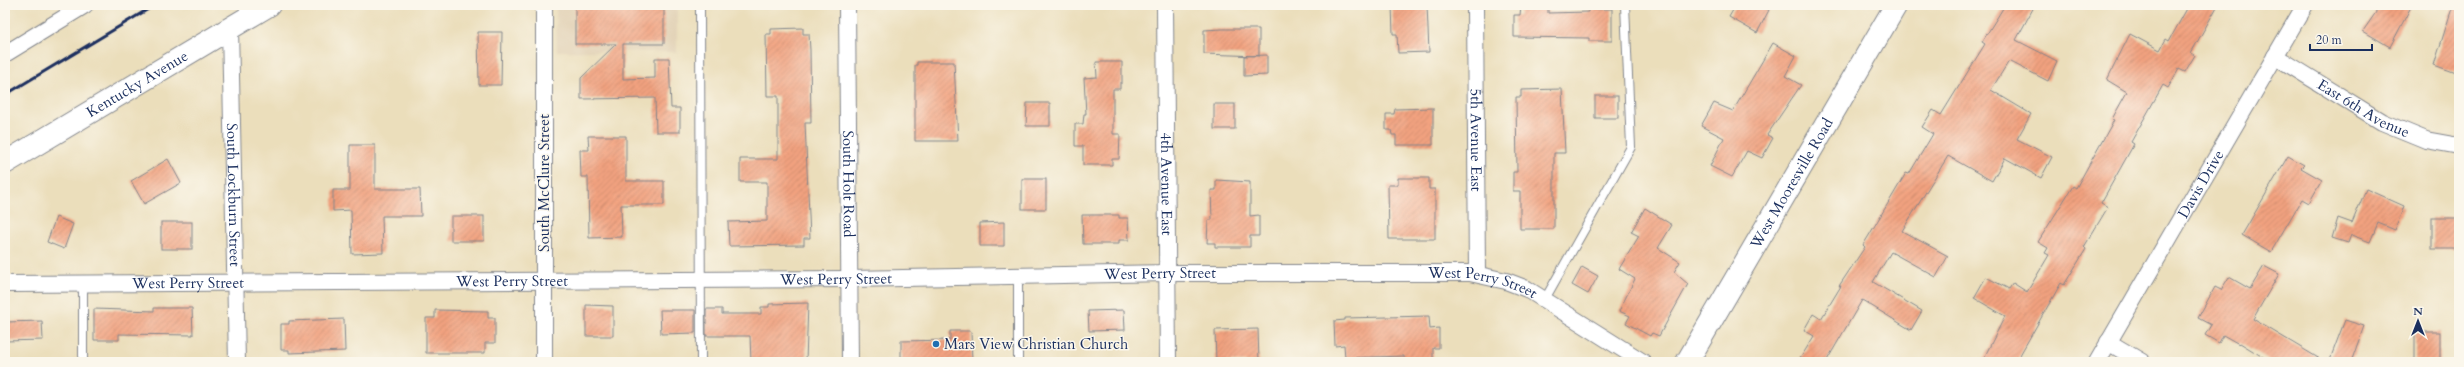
<svg xmlns="http://www.w3.org/2000/svg" width="2464" height="367" font-family="Cardo,serif">
<style>
.built{fill:#e2d2b6}
.building{fill:url(#building-hatch)}
.lines{fill:none;stroke-linecap:round;stroke-linejoin:round}
.lane-casing{stroke:#83868c;stroke-width:10}
.street-casing{stroke:#83868c;stroke-width:18}
.secondary-casing{stroke:#83868c;stroke-width:24}
.primary-casing{stroke:#83868c;stroke-width:24}
.lane{stroke:#fff;stroke-width:8}
.street{stroke:#fff;stroke-width:16}
.secondary{stroke:#fff;stroke-width:22}
.primary{stroke:#fff;stroke-width:22}
.rail{stroke:#1b2f5e;stroke-width:3}
.poi-dot{fill:#1f6fb2;stroke:#fbf7ec;stroke-width:1.5}
.labels{text-anchor:middle;dominant-baseline:central;stroke-width:3;stroke-linejoin:round;paint-order:stroke}
.street-label{font-size:15px;fill:#1b2f5e;stroke:#fbf7ec}
.poi-label{font-size:15px;fill:#1b2f5e;stroke:#fbf7ec;text-anchor:start}
</style>
<defs>
<pattern id="building-hatch" width="6" height="6" patternUnits="userSpaceOnUse"><rect width="6" height="6" fill="#f2a27f"/><path d="M-1 1l2-2M0 6l6-6M5 7l2-2" fill="none" stroke="#c3846b"/></pattern>
</defs>
<rect width="100%" height="100%" fill="#fbf7ec"/>
<filter id="ink" filterUnits="userSpaceOnUse"><feTurbulence type="fractalNoise" baseFrequency=".025" numOctaves="2"/><feDisplacementMap in="SourceGraphic" scale="8" xChannelSelector="R" yChannelSelector="G"/><feConvolveMatrix kernelMatrix="1 2 1 2 8 2 1 2 1" color-interpolation-filters="sRGB"/></filter>
<filter id="wash" filterUnits="userSpaceOnUse"><feTurbulence type="fractalNoise" baseFrequency=".012" numOctaves="4" result="noise"/><feDisplacementMap in="SourceGraphic" scale="16" xChannelSelector="R" yChannelSelector="G"/><feGaussianBlur stdDeviation="0.9" result="paint"/><feColorMatrix in="noise" values="0 0 0 0 0 0 0 0 0 0 0 0 0 0 0 0 0 1.4 0 .05"/><feComposite in="paint" operator="in"/></filter>
<g filter="url(#wash)">
<rect width="100%" height="100%" fill="#ebdebb"/>
<!-- built -->
<polygon class="built" points="556,5 677,5 677,52 557,51"/>
<g id="blocks">
<!-- building -->
<g class="building">
<polygon points="575,5 664,5 664,44 623,44 623,79 655,78 655,58 669,58 671,108 680,108 680,132 656,132 655,98 581,99 581,78 616,44 575,44"/>
<polygon points="1392,5 1427,5 1429,52 1398,53 1397,34 1393,34"/>
<polygon points="1521,5 1548,5 1548,13 1588,12 1588,9 1612,9 1612,41 1589,41 1589,38 1514,37 1514,15 1520,15"/>
<polygon points="1736,5 1760,5 1769,10 1757,33 1729,17"/>
<polygon points="2005,5 2035,5 2016,40 2057,61 2048,81 2009,61 1991,90 2031,114 2017,139 2052,157 2041,178 2005,158 1992,181 1948,156 1902,231 1948,256 1936,277 1891,252 1873,282 1922,311 1911,330 1862,300 1826,362 1798,362 1814,336 1804,330 1813,314 1821,319 1841,286 1839,286 1865,247 1863,245 1868,237 1906,173 1909,174 1933,134 1922,127 1933,110 1941,115 1985,44 1982,42"/>
<polygon points="2189,5 2218,5 2191,53 2195,55 2185,72 2179,69 2168,88 2163,85 2131,142 2134,144 2101,203 2108,207 2084,247 2086,249 2064,285 2061,283 2016,362 1982,362 2005,316 1974,298 1986,277 2009,289 2013,283 2027,292 2049,255 2045,253 2048,248 2038,242 2073,186 2076,188 2114,120 2112,119 2127,92 2107,80 2130,34 2160,50 2166,39 2169,41"/>
<polygon points="2381,5 2412,5 2390,47 2363,31"/>
<polygon points="2453,5 2459,5 2459,74 2434,65"/>
<polygon points="803,28 803,34 809,34 810,50 811,123 805,123 810,238 804,238 804,245 729,246 728,222 767,221 767,182 740,182 740,159 778,159 778,96 767,96 766,34 771,34 771,29"/>
<polygon points="1222,29 1259,29 1259,56 1204,54 1204,30"/>
<polygon points="478,32 502,32 501,85 479,85"/>
<polygon points="1773,43 1796,56 1785,76 1801,85 1767,135 1773,138 1762,158 1747,151 1732,177 1710,166 1724,138 1701,126 1714,103 1733,111"/>
<polygon points="1267,55 1267,75 1244,76 1244,56"/>
<polygon points="917,62 954,62 958,141 915,141 915,65 917,65"/>
<polygon points="1096,62 1122,62 1122,83 1120,83 1120,89 1113,89 1113,134 1120,134 1119,159 1112,159 1112,165 1083,165 1083,146 1075,146 1075,124 1083,124 1084,114 1086,114 1084,78 1097,77"/>
<polygon points="1562,89 1565,153 1554,153 1554,229 1520,229 1520,191 1513,191 1513,172 1517,172 1516,97 1521,97 1521,90"/>
<rect x="1595" y="96" width="23" height="22"/>
<polygon points="1027,103 1050,103 1050,126 1026,126"/>
<rect x="1214" y="104" width="21" height="25"/>
<polygon points="1433,108 1433,145 1396,145 1396,135 1392,135 1391,130 1386,130 1386,114 1394,114 1395,109"/>
<polygon points="588,136 626,136 626,181 664,181 664,205 621,205 622,237 589,238 588,177 581,177 580,150 589,150"/>
<polygon points="350,145 375,145 375,189 420,189 421,216 382,216 383,253 352,254 351,210 333,211 333,190 350,190"/>
<polygon points="2288,156 2304,165 2301,168 2322,180 2309,203 2302,199 2271,252 2242,235"/>
<polygon points="168,159 181,183 144,204 131,181"/>
<polygon points="1398,178 1429,178 1429,189 1435,189 1435,239 1389,239 1388,185 1398,185"/>
<rect x="1022" y="179" width="24" height="30"/>
<polygon points="1216,180 1250,182 1250,216 1259,215 1259,236 1250,236 1250,247 1215,247 1215,243 1207,243 1208,220 1212,220 1211,190 1216,190"/>
<polygon points="2366,189 2404,206 2395,230 2378,223 2370,242 2351,235 2348,243 2332,238 2338,218 2352,223"/>
<polygon points="1645,208 1672,225 1658,248 1680,262 1674,272 1688,284 1659,336 1652,333 1650,336 1626,323 1630,316 1619,311 1635,279 1619,269 1639,236 1631,232"/>
<polygon points="1082,215 1119,215 1119,218 1128,218 1129,240 1119,240 1119,244 1083,244"/>
<rect x="451" y="216" width="33" height="25"/>
<polygon points="56,217 73,224 64,249 47,242"/>
<rect x="2432" y="218" width="27" height="31"/>
<rect x="161" y="222" width="31" height="27"/>
<polygon points="1004,222 1004,246 980,246 980,223"/>
<polygon points="2264,266 2279,274 2253,319 2325,362 2271,362 2240,343 2239,344 2223,335 2219,343 2205,335 2211,325 2198,318 2215,287 2221,290 2229,277 2250,289"/>
<polygon points="1582,267 1598,276 1588,294 1572,285"/>
<polygon points="808,303 806,362 751,362 750,336 706,336 706,309 722,309 722,314 761,314 761,307 769,307 769,304"/>
<polygon points="586,305 613,306 613,336 586,336"/>
<polygon points="154,308 192,308 193,335 119,334 119,340 94,340 94,309 154,311"/>
<polygon points="435,310 488,311 488,318 495,318 495,343 485,343 485,353 426,353 426,318 435,318"/>
<polygon points="660,310 695,310 695,333 661,334"/>
<polygon points="1124,310 1125,330 1089,331 1088,311"/>
<polygon points="1429,316 1430,329 1439,328 1439,348 1433,348 1433,362 1404,362 1404,356 1345,358 1344,345 1335,346 1334,321 1345,320 1345,318"/>
<polygon points="344,319 345,351 289,353 289,350 281,350 281,324 289,324 289,321"/>
<polygon points="2345,320 2364,326 2351,362 2329,362"/>
<polygon points="42,321 43,340 5,341 5,322"/>
<polygon points="1258,329 1259,362 1216,362 1215,330"/>
<polygon points="950,331 971,331 972,362 901,362 901,341 950,340"/>
<rect x="2415" y="332" width="25" height="30"/>
</g>
</g>
</g>
<g filter="url(#ink)">
<use href="#blocks" fill-opacity="0" stroke="#83868c" stroke-width="1"/>
<g class="lines">
<defs>
<g id="lane">
<polyline points="700,5 701,362"/>
<polyline points="1018,276 1018,362"/>
<polyline points="1545,299 1631,147 1625,5"/>
<polyline points="83,362 83,284"/>
</g>
<g id="street">
<polyline points="544,5 544,362"/>
<path id="s1" d="M 847,5 L 850,362"/>
<path id="s2" d="M 1165,5 L 1168,362"/>
<path id="s3" d="M 1475,5 L 1477,274"/>
<path id="s4" d="M 230,28 L 237,362"/>
<polyline points="5,54 85,5"/>
<path id="s5" d="M 2275,56 L 2382,122 L 2426,140 L 2459,146"/>
<path id="s6" d="M 5,284 L 850,279 L 1168,273 L 1470,273 L 1506,281 L 1527,289 L 1643,362"/>
<polyline points="2108,342 2142,362"/>
<path id="s7" d="M 2097,362 L 2305,5"/>
</g>
<g id="secondary">
<path id="s8" d="M 1687,362 L 1896,5"/>
</g>
<g id="primary">
<path id="s9" d="M 5,163 L 269,5"/>
</g>
</defs>
<!-- lane casing -->
<use href="#lane" class="lane-casing"/>
<!-- street casing -->
<use href="#street" class="street-casing"/>
<!-- secondary casing -->
<use href="#secondary" class="secondary-casing"/>
<!-- primary casing -->
<use href="#primary" class="primary-casing"/>
<!-- lane -->
<use href="#lane" class="lane"/>
<!-- street -->
<use href="#street" class="street"/>
<!-- secondary -->
<use href="#secondary" class="secondary"/>
<!-- primary -->
<use href="#primary" class="primary"/>
<!-- rail -->
<polyline class="rail" points="5,95 155,5"/>
</g>
</g>
<!-- markers -->
<circle class="poi-dot" cx="936" cy="344" r="4"/>
<g class="labels">
<!-- street labels -->
<g class="street-label">
<text stroke="none"><textPath href="#s9" startOffset="154">Kentucky Avenue</textPath></text>
<text stroke="none"><textPath href="#s5" startOffset="103">East 6th Avenue</textPath></text>
<text stroke="none"><textPath href="#s3" startOffset="135">5th Avenue East</textPath></text>
<text transform="translate(544 183) rotate(-90)">South McClure Street</text>
<text stroke="none"><textPath href="#s1" startOffset="179">South Holt Road</textPath></text>
<text stroke="none"><textPath href="#s2" startOffset="179">4th Avenue East</textPath></text>
<text stroke="none"><textPath href="#s8" startOffset="207">West Mooresville Road</textPath></text>
<text stroke="none"><textPath href="#s7" startOffset="206">Davis Drive</textPath></text>
<text stroke="none"><textPath href="#s4" startOffset="167">South Lockburn Street</textPath></text>
<text stroke="none"><textPath href="#s6" startOffset="1155">West Perry Street</textPath></text>
<text stroke="none"><textPath href="#s6" startOffset="831">West Perry Street</textPath></text>
<text stroke="none"><textPath href="#s6" startOffset="507">West Perry Street</textPath></text>
<text stroke="none"><textPath href="#s6" startOffset="183">West Perry Street</textPath></text>
<text stroke="none"><textPath href="#s6" startOffset="1479">West Perry Street</textPath></text>
</g>
<!-- poi labels -->
<g class="poi-label">
<text x="944" y="344">Mars View Christian Church</text>
</g>
</g>
<!-- margin -->
<rect width="2464" height="367" fill="none" stroke="#fbf7ec" stroke-width="20"/>
<!-- north arrow -->
<g transform="translate(2418 321)" stroke="#fbf7ec" stroke-width="3" paint-order="stroke">
<path d="M0-3L7 15L0 10L-7 15Z" fill="#1b2f5e"/>
<text y="-6" font-size="11" font-weight="bold" text-anchor="middle" fill="#1b2f5e">N</text>
</g>
<!-- scale -->
<path d="M2310 44v6h62v-6" fill="none" stroke="#1b2f5e" stroke-width="2"/>
<text x="2316" y="44" font-size="12" fill="#1b2f5e" stroke="#fbf7ec" stroke-width="3" paint-order="stroke">20 m</text>
</svg>
